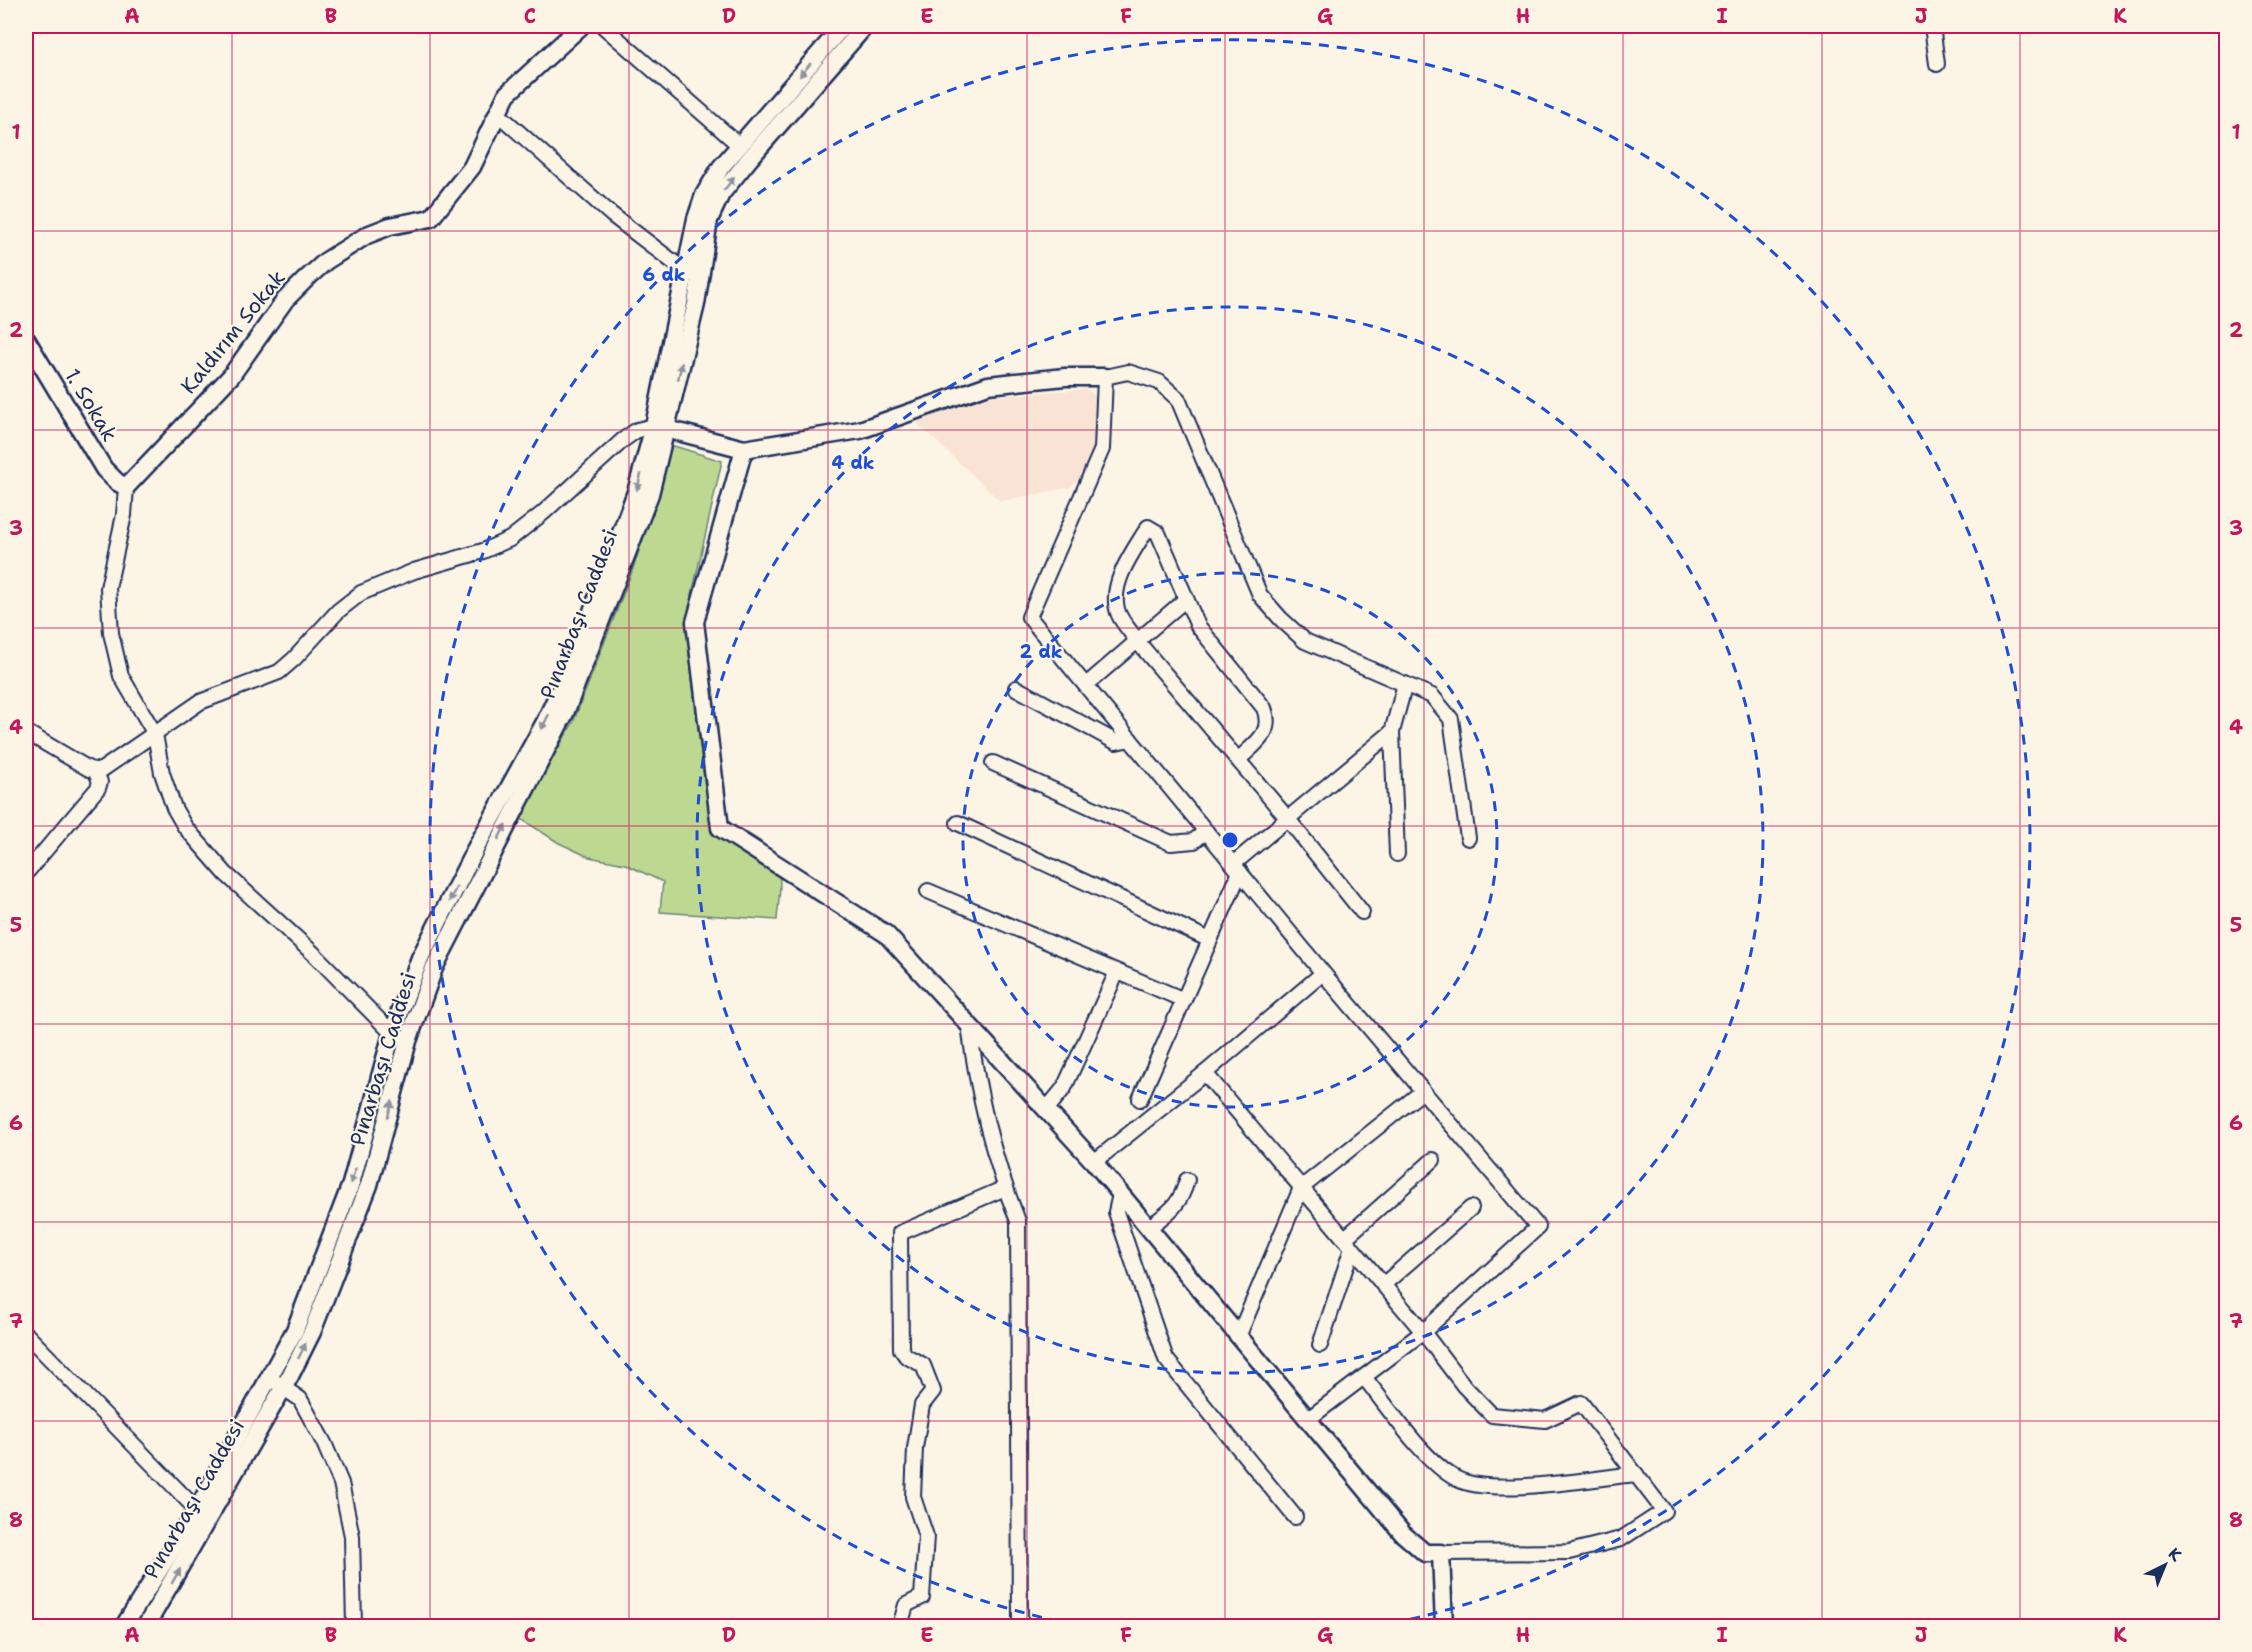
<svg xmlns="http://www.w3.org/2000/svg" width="2252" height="1652" font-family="'Shantell Sans',sans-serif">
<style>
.built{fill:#f9e3d4}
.green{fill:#bdd991;stroke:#6c8478;stroke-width:1.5}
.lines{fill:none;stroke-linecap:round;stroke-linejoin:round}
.minor-casing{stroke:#1b2f5e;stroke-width:18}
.tertiary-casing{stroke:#1b2f5e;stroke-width:21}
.minor{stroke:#fcf5e5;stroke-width:14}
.tertiary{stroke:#fcf5e5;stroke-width:16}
.oneway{fill:#8c92a2}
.grid{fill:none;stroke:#c2185b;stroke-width:1.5;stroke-opacity:0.55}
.ring{fill:none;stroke:#1d4ed8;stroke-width:3;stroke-dasharray:10 8}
.labels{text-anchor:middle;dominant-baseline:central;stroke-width:4.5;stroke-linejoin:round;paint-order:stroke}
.street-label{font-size:21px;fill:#1b2f5e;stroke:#fcf5e5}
.centre{fill:#1d4ed8;stroke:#fcf5e5;stroke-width:3}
.ring-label{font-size:18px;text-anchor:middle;font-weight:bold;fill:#1d4ed8;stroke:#fcf5e5;stroke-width:4.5;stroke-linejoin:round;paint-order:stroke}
.neatline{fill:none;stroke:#c2185b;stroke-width:2}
.grid-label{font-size:20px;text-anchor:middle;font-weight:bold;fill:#c2185b}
</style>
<rect width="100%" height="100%" fill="#fcf5e5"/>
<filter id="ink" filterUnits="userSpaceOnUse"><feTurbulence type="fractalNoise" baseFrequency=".0167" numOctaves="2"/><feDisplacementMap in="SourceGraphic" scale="12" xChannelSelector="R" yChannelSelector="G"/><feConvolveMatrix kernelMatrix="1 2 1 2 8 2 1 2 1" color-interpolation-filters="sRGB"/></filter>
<g filter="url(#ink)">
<!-- built -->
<polygon class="built" points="1086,389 1095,396 1098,444 1081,478 1068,488 1000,501 916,422 983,397"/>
<!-- green -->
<path class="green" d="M 671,445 L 722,461 L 692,594 L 688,643 L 705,787 C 709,798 712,808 721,816 C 740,833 768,837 777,864 C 783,881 778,903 777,920 L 660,912 L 663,882 L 625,864 L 589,857 L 559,843 L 518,817 L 573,723 L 631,574 L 659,492 Z"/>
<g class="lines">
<defs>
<g id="minor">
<polyline points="603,26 739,145"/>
<polyline points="1932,26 1937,64"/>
<polyline points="497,113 612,215 685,271 695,274"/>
<polyline points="126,487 124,515 108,588 111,633 121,676 155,734 162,773 174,808 185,827 226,874 315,955 392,1033 408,1041"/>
<polyline points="1086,685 1186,599"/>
<polyline points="1016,688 1116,742 1130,739"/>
<polyline points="26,732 89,769 100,771 200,702 279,672 294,659 338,611 361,593 414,571 483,551 510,539 543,513 623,440 637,430 654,426"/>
<polyline points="1392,732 1397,854"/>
<path d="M 1238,760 C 1255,743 1274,734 1264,708 L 1198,626 L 1158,533 L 1148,527 C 1135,549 1110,581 1117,609 C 1119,620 1131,631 1137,641 L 1288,819 L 1362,912"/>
<polyline points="993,763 1171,843 1194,841 1206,831"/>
<polyline points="958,823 1210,940"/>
<polyline points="1233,864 1392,732 1405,684"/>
<polyline points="26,873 98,788 100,782 96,772"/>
<polyline points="928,891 1184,1000"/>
<path d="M 969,1025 C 978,1095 992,1155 1018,1221 L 1020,1626"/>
<polyline points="1140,1099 1240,872"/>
<polyline points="1046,1110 1064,1088 1117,972"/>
<polyline points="1094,1162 1205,1073"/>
<polyline points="1120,1194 1116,1212 1166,1359 1295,1517"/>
<path d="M 1148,1228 C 1169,1212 1180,1206 1187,1180"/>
<polyline points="1344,1239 1433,1160"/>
<polyline points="1383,1285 1471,1208"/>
<polyline points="26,1334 197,1510"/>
<polyline points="1238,1337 1301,1188 1423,1091"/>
<polyline points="1320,1345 1352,1248"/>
<path d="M 1364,1377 C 1387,1406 1425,1463 1457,1479 C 1492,1497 1594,1478 1636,1474"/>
<polyline points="271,1379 300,1399 324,1443 341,1483 352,1536 354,1626"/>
<polyline points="1307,1420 1423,1332 1538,1227 1323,973"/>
<polyline points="1441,1553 1569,1552 1621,1539 1664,1511 1581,1403 1545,1420 1492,1415 1464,1386 1423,1332 1205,1073 1323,973 1029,617 1102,449 1105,377 1128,372 1159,382 1178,399 1260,595 1281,619 1305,641 1432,696 1451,719 1468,838"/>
<polyline points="900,1626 906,1605 922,1597 926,1536 913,1497 915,1448 922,1405 933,1391 923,1365 906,1356 901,1349 900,1233 1005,1188"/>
</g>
<g id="tertiary">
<polyline points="26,339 104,469 117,482 126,487 231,376 285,300 306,279 326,261 367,235 390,226 431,218 472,167 507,94 581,26"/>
<polyline points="655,426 744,449 860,430 988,385 1065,377 1105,377"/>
<polyline points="744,449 695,622 720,828 886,934 1094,1162 1403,1534 1425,1553 1441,1553 1444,1626"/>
<polyline points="124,1626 197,1510 295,1330 351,1184 392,1033 420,958 476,848 545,722 576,655 636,492 654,426 696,219 704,195 721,167 843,26"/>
<polyline points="146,1626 290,1376 312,1332 369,1185 408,1041 434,968 565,713 650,494 696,304 709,220 721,194 751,157 865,26"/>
</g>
</defs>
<!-- minor casing -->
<use href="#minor" class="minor-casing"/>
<!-- tertiary casing -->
<use href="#tertiary" class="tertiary-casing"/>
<!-- minor -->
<use href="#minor" class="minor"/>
<!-- tertiary -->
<use href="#tertiary" class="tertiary"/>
</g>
<!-- one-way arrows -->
<defs><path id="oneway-solid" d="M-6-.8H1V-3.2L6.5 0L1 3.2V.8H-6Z" transform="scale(1.5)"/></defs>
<g class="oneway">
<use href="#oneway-solid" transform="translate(805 70) rotate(130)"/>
<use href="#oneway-solid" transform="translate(729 184) rotate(-52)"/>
<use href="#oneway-solid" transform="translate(680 371) rotate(-77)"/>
<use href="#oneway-solid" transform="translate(639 482) rotate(105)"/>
<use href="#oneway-solid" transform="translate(545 722) rotate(117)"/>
<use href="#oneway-solid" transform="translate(502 832) rotate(-63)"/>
<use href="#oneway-solid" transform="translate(453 894) rotate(116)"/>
<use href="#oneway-solid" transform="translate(390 1109) rotate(-75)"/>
<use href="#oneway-solid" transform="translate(353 1176) rotate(108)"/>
<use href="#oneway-solid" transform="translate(302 1351) rotate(-64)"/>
<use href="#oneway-solid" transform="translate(176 1576) rotate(-60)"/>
</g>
</g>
<!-- grid -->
<path class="grid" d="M 232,26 L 232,1626M 430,26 L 430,1626M 629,26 L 629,1626M 828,26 L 828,1626M 1027,26 L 1027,1626M 1225,26 L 1225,1626M 1424,26 L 1424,1626M 1623,26 L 1623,1626M 1822,26 L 1822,1626M 2020,26 L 2020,1626M 26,231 L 2226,231M 26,430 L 2226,430M 26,628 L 2226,628M 26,826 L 2226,826M 26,1024 L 2226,1024M 26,1222 L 2226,1222M 26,1421 L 2226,1421"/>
<!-- distance rings -->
<g class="ring">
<circle cx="1230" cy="840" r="267"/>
<circle cx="1230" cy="840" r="533"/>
<path d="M1077 1625A800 800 0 1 1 1383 1625"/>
</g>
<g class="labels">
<!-- street labels -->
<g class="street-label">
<text transform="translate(233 332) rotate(-51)">Kaldırım Sokak</text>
<text transform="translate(91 405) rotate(59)">1. Sokak</text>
<text transform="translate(579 614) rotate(-69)">Pınarbaşı Caddesi</text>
<text transform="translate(383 1059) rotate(-73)">Pınarbaşı Caddesi</text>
<text transform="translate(194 1499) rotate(-60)">Pınarbaşı Caddesi</text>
</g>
</g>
<circle cx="1230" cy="840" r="9" class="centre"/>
<g class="ring-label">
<text x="664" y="281">6 dk</text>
<text x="853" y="469">4 dk</text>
<text x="1041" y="658">2 dk</text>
</g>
<!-- margin -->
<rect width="2252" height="1652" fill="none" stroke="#fcf5e5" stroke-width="66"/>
<!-- north arrow -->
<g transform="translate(2165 1565) rotate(43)" stroke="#fcf5e5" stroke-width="4.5" paint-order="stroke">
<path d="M0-4.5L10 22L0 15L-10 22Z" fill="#1b2f5e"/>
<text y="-9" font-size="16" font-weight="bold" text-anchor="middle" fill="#1b2f5e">K</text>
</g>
<rect x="33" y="33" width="2186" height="1586" class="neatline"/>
<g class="grid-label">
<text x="132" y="23">A</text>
<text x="331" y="23">B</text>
<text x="530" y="23">C</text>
<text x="729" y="23">D</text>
<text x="927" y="23">E</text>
<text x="1126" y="23">F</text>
<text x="1325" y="23">G</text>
<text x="1523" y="23">H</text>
<text x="1722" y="23">I</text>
<text x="1921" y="23">J</text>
<text x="2120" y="23">K</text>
<text x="16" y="139">1</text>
<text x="2236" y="139">1</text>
<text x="16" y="337">2</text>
<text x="2236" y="337">2</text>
<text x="16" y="535">3</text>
<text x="2236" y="535">3</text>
<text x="16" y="734">4</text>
<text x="2236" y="734">4</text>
<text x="16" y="932">5</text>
<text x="2236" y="932">5</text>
<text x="16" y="1130">6</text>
<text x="2236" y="1130">6</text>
<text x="16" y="1328">7</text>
<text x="2236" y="1328">7</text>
<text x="16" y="1527">8</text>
<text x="2236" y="1527">8</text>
<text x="132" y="1642">A</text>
<text x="331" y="1642">B</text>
<text x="530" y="1642">C</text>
<text x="729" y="1642">D</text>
<text x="927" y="1642">E</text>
<text x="1126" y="1642">F</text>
<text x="1325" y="1642">G</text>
<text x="1523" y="1642">H</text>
<text x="1722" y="1642">I</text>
<text x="1921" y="1642">J</text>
<text x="2120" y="1642">K</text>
</g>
</svg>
